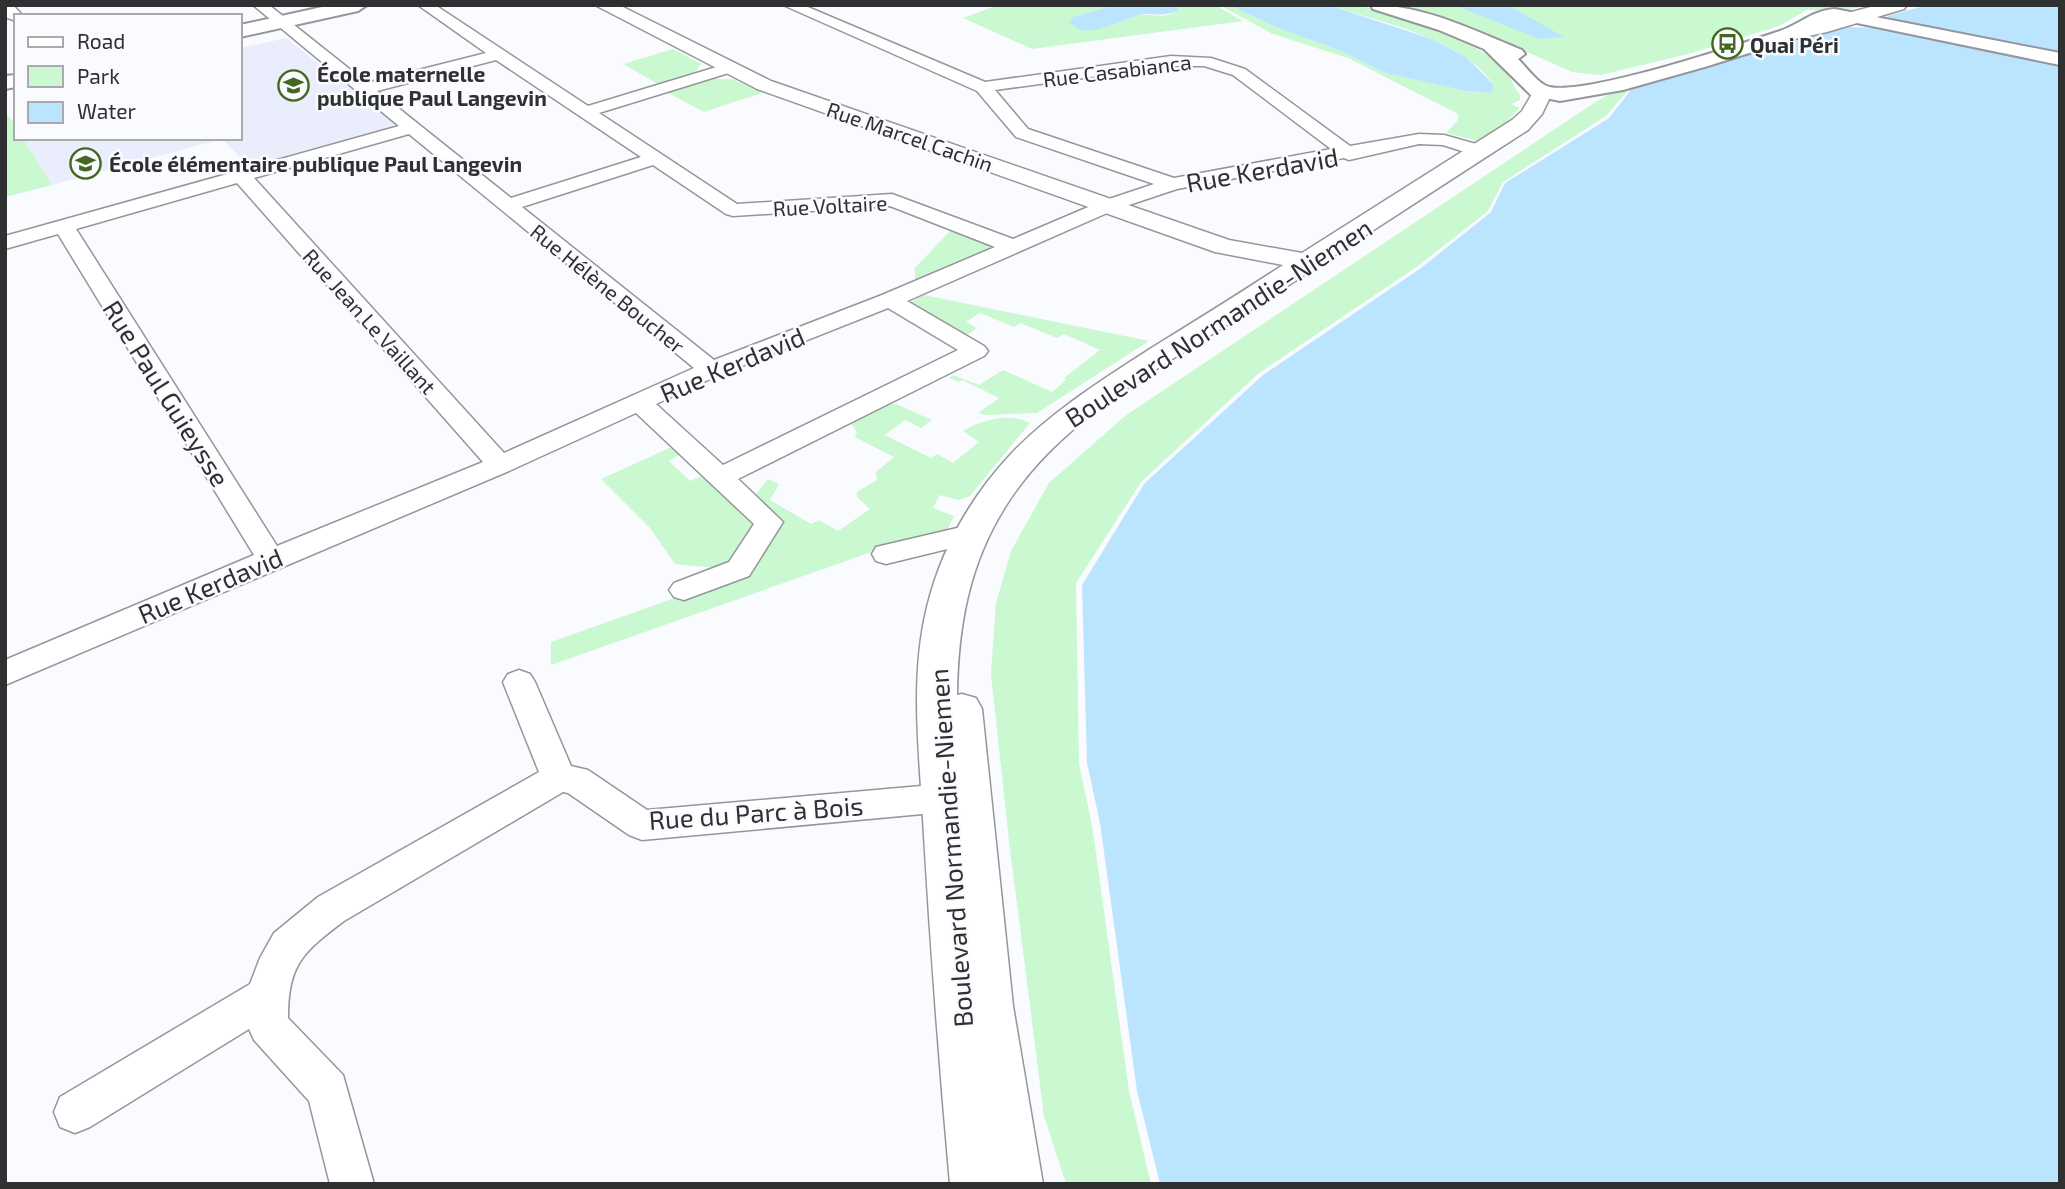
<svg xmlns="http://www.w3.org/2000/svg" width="2065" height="1189" font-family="'Exo 2',sans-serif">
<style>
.built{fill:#eaeefc}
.green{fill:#c9f8d1}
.water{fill:#bbe5fe}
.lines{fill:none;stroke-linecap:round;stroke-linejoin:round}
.minor-casing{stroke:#94969b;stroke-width:3}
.tertiary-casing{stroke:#94969b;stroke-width:3}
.secondary-casing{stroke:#94969b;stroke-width:4}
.minor{fill:#fff;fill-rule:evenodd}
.tertiary{fill:#fff;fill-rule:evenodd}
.secondary{fill:#fff;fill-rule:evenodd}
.labels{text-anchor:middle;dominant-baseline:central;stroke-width:5;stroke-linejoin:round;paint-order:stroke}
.far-poi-label{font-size:21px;font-weight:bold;fill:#2f3032;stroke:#fafbff;text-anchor:start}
.far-street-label{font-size:21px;fill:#2f3032;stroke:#fafbff}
.street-label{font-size:26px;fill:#2f3032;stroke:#fafbff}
</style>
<rect width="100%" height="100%" fill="#fafbff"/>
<!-- built -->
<polygon class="built" points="286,38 393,122 393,127 386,132 252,169 222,139 52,185 23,138 240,138 240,48"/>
<!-- green -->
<g class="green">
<path d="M 998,5 L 1115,5 L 1071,22 L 1073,26 C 1098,33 1115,19 1139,15 C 1154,13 1171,22 1180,5 L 1215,5 L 1243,21 L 1032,49 L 963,18 Z"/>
<path d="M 1219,5 L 1229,5 L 1278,28 L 1336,49 L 1385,73 L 1466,91 L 1492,93 L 1494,85 C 1462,38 1380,22 1328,5 C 1339,5 1351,4 1361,6 C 1401,15 1501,45 1514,86 C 1517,93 1521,91 1520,100 L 1511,104 L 1519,108 L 1504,126 L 1478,141 L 1446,133 L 1458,120 L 1458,114 L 1348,58 L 1273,34 Z"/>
<polygon points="1404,5 1873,5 1844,10 1807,10 1779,26 1692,53 1601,75 1572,72 1487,34"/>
<polygon points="673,49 701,64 696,71 658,84 623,64"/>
<polygon points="710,79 732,79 762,93 704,112 668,93"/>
<polygon points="1630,88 1606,116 1503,182 1488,211 1418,266 1259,373 1141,482 1076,583 1079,764 1092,825 1129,1091 1151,1184 1066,1184 1044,1116 1009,841 991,674 996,603 1011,551 1049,483 1125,416 1594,103 1615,91"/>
<polygon points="9,116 16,127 16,138 23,138 52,185 5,197 5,117"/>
<polygon points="950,231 986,243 990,248 985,253 918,282 915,280 915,268"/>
<polygon points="924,295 1149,341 1037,413 985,415 978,413 999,398 962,380 959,382 949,378 953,375 979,385 1003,370 1052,392 1066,380 1064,378 1100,350 1064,334 1057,338 1020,323 1014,327 980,313 966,322 977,328 966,336 978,342 974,343 908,304"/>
<path d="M 896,404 L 932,420 L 921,428 L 905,420 L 885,435 L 931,458 L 937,454 L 953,463 L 979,442 L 963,431 C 982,420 1009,412 1030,423 L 970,496 L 959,500 L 940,495 L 933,508 L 954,516 L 946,533 L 880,549 L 551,665 L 551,642 L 748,572 C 762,555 780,537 776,514 L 755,496 L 768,479 L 779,484 L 770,500 L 811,524 L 819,520 L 838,531 L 870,509 L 857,497 L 857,492 L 877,480 L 876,472 L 894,457 L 855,437 L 857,432 L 851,424 L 881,405 Z"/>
<polygon points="676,445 684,452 669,461 690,481 705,475 757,525 727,569 675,564 650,528 601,479"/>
</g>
<!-- water -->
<g class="water">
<path d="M 1115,5 L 1180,5 L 1177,11 C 1158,18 1154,12 1139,15 C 1121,19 1085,43 1070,22 L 1073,17 Z"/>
<polygon points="1229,5 1328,5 1432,39 1466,57 1494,85 1492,93 1466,91 1385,73 1336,49 1278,28"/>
<polygon points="1463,5 1508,5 1564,37 1538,39 1457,6"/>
<polygon points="1928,5 2060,5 2060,1184 1160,1184 1137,1091 1100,823 1087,763 1082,585 1144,484 1263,375 1421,268 1491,212 1505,183 1609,118 1633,87 1847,27 1882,28 1892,20 1887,16"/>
</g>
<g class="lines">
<defs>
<g id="minor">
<polygon points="5,5 13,5 23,16 16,16 16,21 5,17"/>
<path d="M 253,5 L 269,5 L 367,83 L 486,53 L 418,5 L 435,5 L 588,106 L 723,65 L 735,65 L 737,68 L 735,71 L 599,113 L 737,204 L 892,194 L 1013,239 L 1100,202 L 1154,184 L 1016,137 L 977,91 L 783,5 L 803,5 L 985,82 L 1171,56 L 1211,58 L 1245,69 L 1350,146 L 1419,134 L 1444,135 L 1487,147 L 1489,151 L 1480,157 L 1443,145 L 1419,144 L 1349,160 L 1344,158 L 1177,189 L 1114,210 L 907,301 L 984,346 L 988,351 L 984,356 L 738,479 L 783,522 L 749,576 L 684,600 L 674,597 L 669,590 L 674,583 L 729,562 L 754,524 L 636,413 L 509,471 L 5,685 L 5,660 L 254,555 L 58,234 L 5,249 L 5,236 L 399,126 ZM 496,60 L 641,157 L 511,198 L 377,91 ZM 1171,66 L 1204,66 L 1233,75 L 1331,149 L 1174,178 L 1028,129 L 995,90 ZM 409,134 L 694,368 L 504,453 L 254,178 ZM 653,165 L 726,214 L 733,216 L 890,206 L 995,247 L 882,295 L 714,360 L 522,207 ZM 237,183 L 483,462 L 277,546 L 76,229 ZM 888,308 L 958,350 L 723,465 L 656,404 L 719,375 Z"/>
<polygon points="970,525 980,527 984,534 980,541 886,564 876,561 872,554 876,547"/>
<path d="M 519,670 L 530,674 L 535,682 L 571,766 L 588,770 L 647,810 L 944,784 L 956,788 L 961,798 L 956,808 L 944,812 L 642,840 L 629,835 L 568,793 L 563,792 L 344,921 C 303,952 288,964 288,1018 L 343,1075 L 374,1184 L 330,1184 L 309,1101 L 254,1040 L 249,1029 L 90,1127 L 75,1133 L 60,1127 L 54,1112 L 60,1097 L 250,984 L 260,958 L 274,933 L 318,897 L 539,772 L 503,682 L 508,674 Z"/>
</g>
<g id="tertiary">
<path d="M 595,5 L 619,5 L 771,81 L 1229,240 L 1302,253 L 1512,120 L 1522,111 L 1535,89 L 1549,89 L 1552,93 L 1542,114 L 1528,130 C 1433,191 1339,253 1244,314 C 1161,368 1062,418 1007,504 C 969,563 958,626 957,695 L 962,694 L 976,698 L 982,709 L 1013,1006 L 1043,1184 L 950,1184 C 939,1062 930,941 923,819 C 919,749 910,676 927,607 C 941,550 970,498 1010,455 C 1052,411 1102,380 1153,347 C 1197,320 1240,293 1283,265 L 1215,252 L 757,89 Z"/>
<polygon points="1878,5 1907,5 1904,9 1827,32 1790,40 1780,34 1783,30"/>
</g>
<g id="secondary">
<polygon points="331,5 367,5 358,11 240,37 240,25"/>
<path d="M 1371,5 C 1424,5 1473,30 1522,50 L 1525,54 L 1518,59 C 1527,68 1539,85 1550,87 C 1587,95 1738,45 1780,31 C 1800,24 1813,10 1835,9 L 2060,53 L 2060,65 L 1857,23 L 1828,21 L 1797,38 L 1708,66 L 1623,90 L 1560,101 L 1531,95 L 1484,49 L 1439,30 L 1373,9 Z"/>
<polygon points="16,75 16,87 5,89 5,76"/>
</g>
</defs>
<!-- minor casing -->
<use href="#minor" class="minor-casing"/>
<!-- tertiary casing -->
<use href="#tertiary" class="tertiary-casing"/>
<!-- secondary casing -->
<use href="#secondary" class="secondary-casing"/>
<!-- minor -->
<use href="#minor" class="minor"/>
<!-- tertiary -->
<use href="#tertiary" class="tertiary"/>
<!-- secondary -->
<use href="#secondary" class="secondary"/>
</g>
<!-- icons -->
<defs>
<symbol id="bus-ring" viewBox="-11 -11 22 22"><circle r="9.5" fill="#fafbff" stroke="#436720" stroke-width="1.5"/><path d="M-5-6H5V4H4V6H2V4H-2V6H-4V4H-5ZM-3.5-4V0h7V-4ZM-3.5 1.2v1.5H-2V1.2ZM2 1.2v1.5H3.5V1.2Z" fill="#436720"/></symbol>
<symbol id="school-ring" viewBox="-11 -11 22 22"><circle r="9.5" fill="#fafbff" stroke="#436720" stroke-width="1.5"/><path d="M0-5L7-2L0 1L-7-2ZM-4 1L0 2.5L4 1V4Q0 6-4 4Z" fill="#436720"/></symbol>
</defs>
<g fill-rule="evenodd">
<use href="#bus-ring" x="1710" y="26" width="35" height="35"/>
<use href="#school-ring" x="276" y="68" width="35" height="35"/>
<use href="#school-ring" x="68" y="146" width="35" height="35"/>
</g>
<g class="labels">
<!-- far-poi labels -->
<g class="far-poi-label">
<text x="1750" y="44">Quai Péri</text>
<text x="317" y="73">École maternelle<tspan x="317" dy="24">publique Paul Langevin</tspan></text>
<text x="109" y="163">École élémentaire publique Paul Langevin</text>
</g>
<!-- far-street labels -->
<g class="far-street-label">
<text transform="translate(1117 70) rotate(-7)">Rue Casabianca</text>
<text transform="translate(910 136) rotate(19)">Rue Marcel Cachin</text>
<text transform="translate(830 205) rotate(-3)">Rue Voltaire</text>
<text transform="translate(608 288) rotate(39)">Rue Hélène Boucher</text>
<text transform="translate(370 321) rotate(48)">Rue Jean Le Vaillant</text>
</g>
<!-- street labels -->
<g class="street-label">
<text transform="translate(1262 169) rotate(-10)">Rue Kerdavid</text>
<text transform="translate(1218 322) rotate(-33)">Boulevard Normandie-Niemen</text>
<text transform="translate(732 364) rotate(-23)">Rue Kerdavid</text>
<text transform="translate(167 393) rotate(58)">Rue Paul Guieysse</text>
<text transform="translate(210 585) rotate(-23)">Rue Kerdavid</text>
<text transform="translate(756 812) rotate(-4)">Rue du Parc à Bois</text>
<text transform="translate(950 848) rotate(-94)">Boulevard Normandie-Niemen</text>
</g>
</g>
<!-- border -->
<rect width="2065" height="1189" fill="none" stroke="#2f3032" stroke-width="14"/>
<!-- legend -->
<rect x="14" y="14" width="228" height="126" fill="#fafbff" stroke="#a9aaad" stroke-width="2"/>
<rect x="28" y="37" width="35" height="10" fill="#ffffff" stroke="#a9aaad" stroke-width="2"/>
<text x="77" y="49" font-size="21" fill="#2f3032">Road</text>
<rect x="28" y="66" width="35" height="21" fill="#c9f8d1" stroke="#a9aaad" stroke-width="2"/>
<text x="77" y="84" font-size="21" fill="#2f3032">Park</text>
<rect x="28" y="102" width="35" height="21" fill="#bbe5fe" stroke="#a9aaad" stroke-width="2"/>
<text x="77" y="119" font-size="21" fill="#2f3032">Water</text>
</svg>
